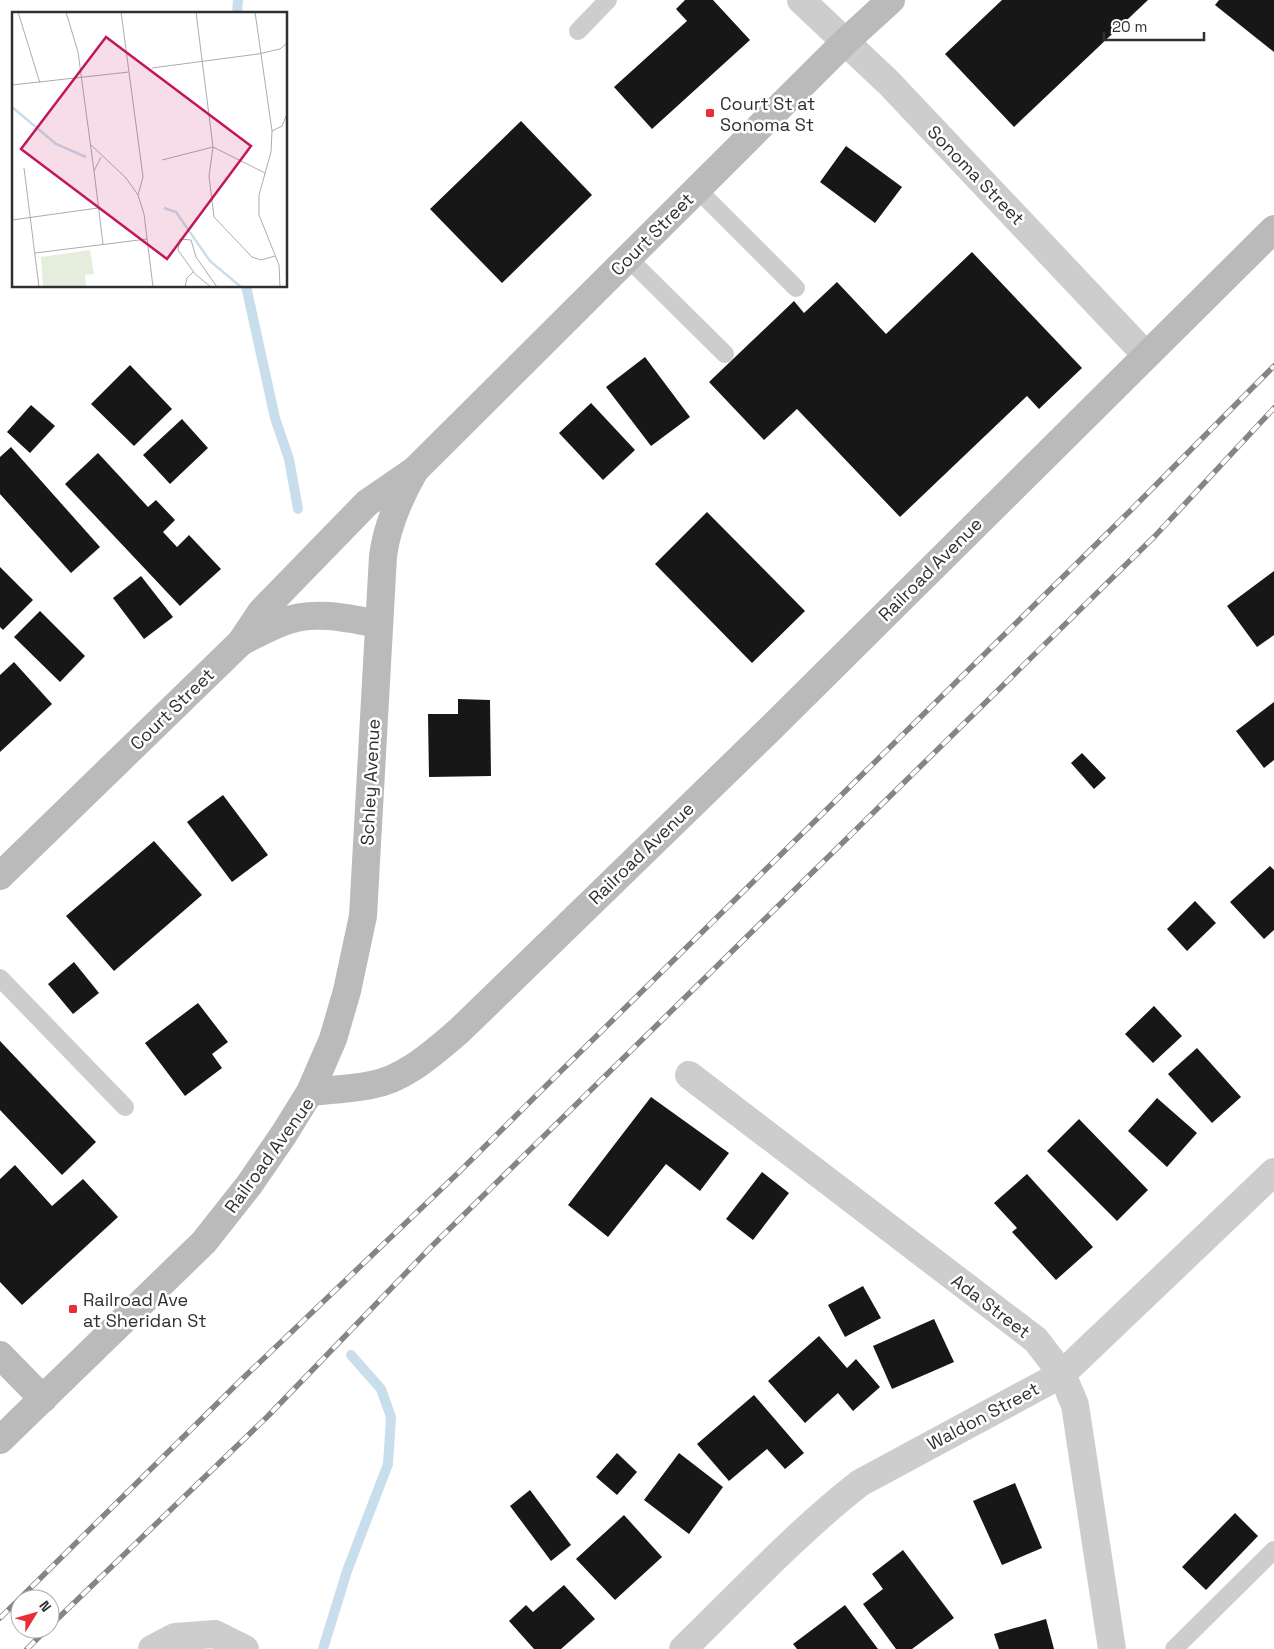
<svg xmlns="http://www.w3.org/2000/svg" width="1274" height="1649" font-family="'Space Grotesk',sans-serif">
<style>
.lines{fill:none;stroke-linecap:round;stroke-linejoin:round}
.stream{stroke:#c9deed;stroke-width:10}
.building{fill:#171717}
.lane{stroke:#cdcdcd;stroke-width:18}
.street{stroke:#cdcdcd;stroke-width:28}
.secondary{stroke:#bababa;stroke-width:28}
.rail-casing{stroke:#858585;stroke-width:5.5}
.rail{stroke:#fff;stroke-width:4;stroke-dasharray:11;stroke-linecap:butt}
.poi-dot{fill:#ea2e37;stroke:#fff;stroke-width:2}
.labels{text-anchor:middle;dominant-baseline:central;stroke-width:5;stroke-linejoin:round;paint-order:stroke}
.poi-label{font-size:18px;fill:#303030;stroke:#fff;text-anchor:start}
.street-label{font-size:18px;fill:#303030;stroke:#fff}
.inset-river{fill:none;stroke:#c9deed;stroke-width:2.5}
.inset-road{fill:none;stroke:#acacac;stroke-width:1}
.view{fill:#c2185b;fill-opacity:0.15;stroke:#c2185b;stroke-width:2.5}
.inset-edge{fill:none;stroke:#303030;stroke-width:2.5}
</style>
<rect width="100%" height="100%" fill="#fff"/>
<g class="lines">
<!-- stream -->
<g class="stream">
<polyline points="237,14 238,0"/>
<polyline points="246,286 275,418 289,459 298,509"/>
<polyline points="323,1649 347,1571 388,1464 391,1417 381,1389 351,1355"/>
</g>
</g>
<!-- building -->
<g class="building">
<polygon points="685,0 713,0 750,40 652,129 614,87 687,21 676,9"/>
<polygon points="1002,0 1148,0 1014,127 945,54"/>
<polygon points="1219,0 1274,0 1274,52 1215,5"/>
<polygon points="521,121 592,195 502,283 430,209"/>
<polygon points="846,146 902,187 875,223 820,182"/>
<polygon points="972,252 1082,368 1039,409 1027,396 900,517 797,409 764,440 709,382 794,301 804,313 837,282 886,334"/>
<polygon points="645,357 690,417 651,446 606,387"/>
<polygon points="130,365 172,409 134,446 91,404"/>
<polygon points="591,403 635,450 603,480 559,433"/>
<polygon points="31,405 55,426 30,453 7,432"/>
<polygon points="182,419 208,448 170,484 143,455"/>
<polygon points="11,447 100,547 71,573 0,494 0,457"/>
<polygon points="98,453 148,507 156,500 175,520 163,532 177,547 189,535 221,569 180,606 65,484"/>
<polygon points="707,512 805,611 752,663 655,564"/>
<polygon points="0,567 33,600 3,630 0,627"/>
<polygon points="1274,571 1274,635 1257,647 1227,606"/>
<polygon points="141,576 173,617 144,639 113,598"/>
<polygon points="40,611 85,656 60,682 14,637"/>
<polygon points="14,662 52,704 0,752 0,675"/>
<polygon points="458,699 490,700 491,776 429,777 428,714 458,714"/>
<polygon points="1274,702 1274,760 1264,768 1236,731"/>
<polygon points="1082,753 1106,778 1094,789 1071,763"/>
<polygon points="223,795 268,855 232,882 187,822"/>
<polygon points="154,841 202,895 114,971 66,916"/>
<polygon points="1270,866 1274,870 1274,930 1264,939 1230,902"/>
<polygon points="1195,901 1216,923 1187,951 1167,929"/>
<polygon points="74,962 99,993 73,1014 48,984"/>
<polygon points="198,1003 228,1042 212,1054 222,1068 185,1096 145,1043"/>
<polygon points="1154,1006 1182,1036 1153,1063 1125,1034"/>
<polygon points="0,1041 96,1142 62,1175 0,1110"/>
<polygon points="1197,1048 1241,1097 1212,1123 1168,1074"/>
<polygon points="651,1097 729,1153 700,1191 666,1164 608,1237 568,1205"/>
<polygon points="1157,1098 1197,1133 1167,1167 1128,1131"/>
<polygon points="1079,1119 1148,1190 1117,1221 1047,1151"/>
<polygon points="15,1165 52,1206 83,1179 118,1217 22,1305 0,1282 0,1179"/>
<polygon points="762,1172 789,1193 753,1240 726,1219"/>
<polygon points="1027,1174 1093,1247 1056,1280 1012,1232 1017,1228 994,1203"/>
<polygon points="863,1286 881,1318 845,1337 828,1305"/>
<polygon points="934,1319 954,1362 892,1389 873,1346"/>
<polygon points="819,1336 847,1368 856,1359 880,1387 853,1411 838,1393 805,1423 768,1381"/>
<polygon points="754,1395 804,1453 785,1469 767,1449 729,1481 697,1444"/>
<polygon points="617,1453 637,1472 617,1495 596,1477"/>
<polygon points="679,1453 723,1487 689,1534 644,1500"/>
<polygon points="1015,1483 1042,1548 1002,1565 973,1501"/>
<polygon points="530,1490 571,1545 551,1561 510,1506"/>
<polygon points="1235,1513 1258,1536 1206,1590 1182,1567"/>
<polygon points="624,1515 662,1557 615,1600 576,1559"/>
<polygon points="903,1550 954,1618 912,1649 896,1649 863,1604 883,1589 872,1574"/>
<polygon points="564,1585 595,1619 561,1649 534,1649 509,1621 526,1605 533,1612"/>
<polygon points="845,1605 878,1649 797,1649 793,1644"/>
<polygon points="1046,1619 1054,1649 999,1649 994,1634"/>
</g>
<g class="lines">
<!-- lane -->
<g class="lane">
<polyline points="578,31 608,0"/>
<polyline points="697,189 796,288"/>
<polyline points="628,258 725,354"/>
<polyline points="0,978 125,1107"/>
<polyline points="1174,1649 1274,1550"/>
</g>
<!-- street -->
<g class="street">
<polyline points="801,0 889,83 1146,355"/>
<polyline points="689,1075 1036,1340 1062,1374 1075,1405 1112,1649"/>
<polyline points="152,1649 175,1637 215,1634 245,1649"/>
<path d="M 683,1649 C 741,1593 796,1533 860,1483 L 1062,1374 L 1274,1172"/>
</g>
<!-- secondary -->
<g class="secondary">
<polyline points="241,642 261,612 367,503 415,470 845,42 891,0"/>
<path d="M 0,876 L 241,642 C 255,635 269,627 283,622 C 313,610 348,618 378,624"/>
<path d="M 310,1092 C 330,1090 351,1089 371,1085 C 405,1079 433,1053 459,1031 L 771,728 L 1274,229"/>
<polyline points="0,1355 43,1399"/>
<path d="M 0,1440 L 204,1242 L 249,1185 L 284,1134 L 310,1092 L 333,1039 L 347,991 L 363,916 L 383,556 C 387,525 399,498 415,470"/>
</g>
<defs>
<g id="rail">
<polyline points="0,1618 239,1382 455,1176 559,1073 1131,510 1274,366"/>
<polyline points="50,1626 268,1416 431,1247 1155,536 1274,408"/>
<polyline points="27,1649 47,1629"/>
</g>
</defs>
<!-- rail casing -->
<use href="#rail" class="rail-casing"/>
<!-- rail -->
<use href="#rail" class="rail"/>
</g>
<!-- markers -->
<g class="poi-dot">
<rect x="705" y="108" width="10" height="10" rx="2.5"/>
<rect x="68" y="1304" width="10" height="10" rx="2.5"/>
</g>
<g class="labels">
<!-- poi labels -->
<g class="poi-label">
<text x="720" y="103">Court St at<tspan x="720" dy="21">Sonoma St</tspan></text>
<text x="83" y="1299">Railroad Ave<tspan x="83" dy="21">at Sheridan St</tspan></text>
</g>
<!-- street labels -->
<g class="street-label">
<text transform="translate(976 175) rotate(46)">Sonoma Street</text>
<text transform="translate(652 234) rotate(-45)">Court Street</text>
<text transform="translate(930 569) rotate(-45)">Railroad Avenue</text>
<text transform="translate(172 709) rotate(-44)">Court Street</text>
<text transform="translate(370 782) rotate(-87)">Schley Avenue</text>
<text transform="translate(641 853) rotate(-44)">Railroad Avenue</text>
<text transform="translate(269 1155) rotate(-54)">Railroad Avenue</text>
<text transform="translate(991 1306) rotate(37)">Ada Street</text>
<text transform="translate(983 1416) rotate(-28)">Waldon Street</text>
</g>
</g>
<!-- overview -->
<g transform="translate(12 12)">
<rect width="275" height="275" fill="#fff"/>
<path d="M 78,238 L 82,262 L 73,263 L 74,275 L 31,275 L 29,245 Z" fill="#e5eddd"/>
<path class="inset-river" d="M 0,95 L 44,132 L 74,145M 152,196 L 164,200 L 198,249 L 229,275"/>
<path class="inset-road" d="M 6,0 L 28,71M 54,0 L 66,40 L 82,159M 109,0 L 131,165 L 126,183M 184,0 L 201,135 L 197,164 L 202,205 L 240,245 L 249,248 L 263,244M 243,0 L 260,119 L 259,140 L 247,183 L 247,203 L 267,253 L 268,275M 140,56 L 246,42 L 268,37 L 275,31M 0,73 L 117,60M 260,119 L 270,114 L 275,102M 78,132 L 114,166 L 126,183 L 132,202 L 141,275M 89,145 L 82,159 L 91,232M 150,148 L 201,135 L 253,161M 12,156 L 27,275M 0,208 L 86,196M 23,241 L 135,227M 173,275 L 175,266 L 181,260M 199,275 L 183,262 L 166,238 L 168,227 L 179,228 L 184,245 L 205,275"/>
<path class="view" d="M 94,25 L 239,134 L 155,247 L 9,137 Z"/>
<rect width="275" height="275" class="inset-edge"/>
</g>
<!-- north arrow -->
<g transform="translate(35 1614) rotate(53)"><circle r="24" fill="#ffffff" stroke="#acacac"/>
<path d="M0-4L9 19L0 12L-9 19Z" fill="#ea2e37"/>
<text y="-8" font-size="14" font-weight="bold" text-anchor="middle" fill="#303030">N</text>
</g>
<!-- scale -->
<path d="M1104 32v8h100v-8" fill="none" stroke="#303030" stroke-width="2.5"/>
<text x="1112" y="32" font-size="15" fill="#303030" stroke="#ffffff" stroke-width="4" paint-order="stroke">20 m</text>
</svg>
